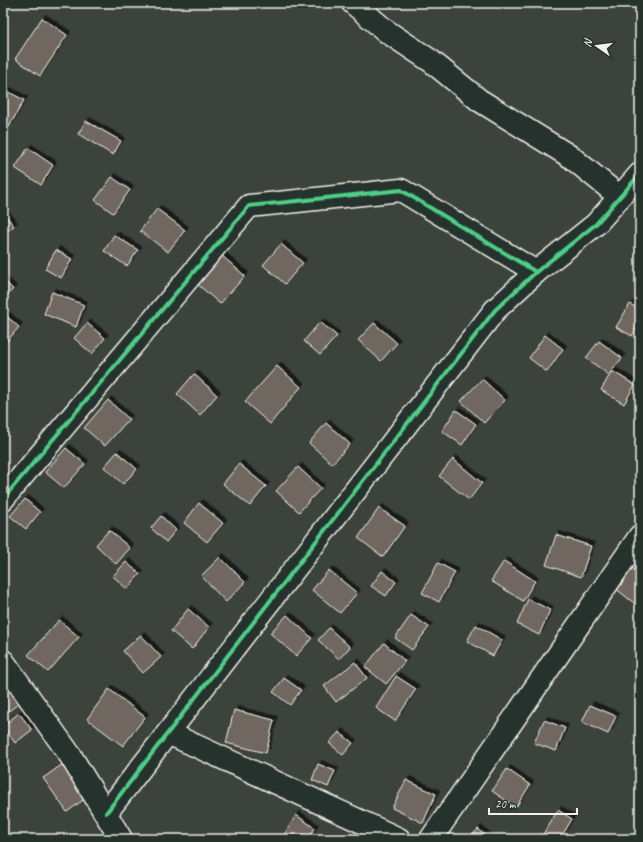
<svg xmlns="http://www.w3.org/2000/svg" width="643" height="842" font-family="Caveat,sans-serif">
<style>
.building{fill:#706861;stroke:#f4f1e8;filter:url(#shadow)}
.lines{fill:none;stroke-linecap:round;stroke-linejoin:round}
.street-casing{stroke:#f4f1e8;stroke-width:25}
.street{stroke:#26332d;stroke-width:22}
.cycleway-casing{stroke:#26332d;stroke-width:6}
.cycleway{stroke:#4dcf88;stroke-width:4}
</style>
<defs>
<filter id="shadow"><feDropShadow dx="3.5" dy="-3.5" stdDeviation="0" flood-color="#0009"/></filter>
</defs>
<rect width="100%" height="100%" fill="#3c433d"/>
<filter id="ink" filterUnits="userSpaceOnUse"><feTurbulence type="fractalNoise" baseFrequency=".025" numOctaves="2"/><feDisplacementMap in="SourceGraphic" scale="8" xChannelSelector="R" yChannelSelector="G"/><feConvolveMatrix kernelMatrix="1 2 1 2 8 2 1 2 1" color-interpolation-filters="sRGB"/></filter>
<g filter="url(#ink)">
<!-- building -->
<g class="building">
<polygon points="42,18 67,35 40,76 15,59"/>
<polygon points="3,89 24,100 9,127 3,124"/>
<polygon points="86,121 121,141 113,155 78,134"/>
<polygon points="28,148 53,165 41,185 15,168"/>
<polygon points="112,177 130,190 113,213 95,200"/>
<polygon points="157,209 185,230 168,252 140,231"/>
<polygon points="3,212 14,226 3,234"/>
<polygon points="114,235 138,250 127,266 104,251"/>
<polygon points="281,244 303,263 285,284 263,265"/>
<polygon points="56,250 72,259 61,278 45,269"/>
<polygon points="220,254 245,276 220,304 195,282"/>
<polygon points="3,280 13,289 3,300"/>
<polygon points="52,292 84,305 76,327 44,314"/>
<polygon points="630,304 640,310 640,321 632,336 616,327"/>
<polygon points="3,313 19,327 3,346"/>
<polygon points="320,322 337,336 320,355 304,341"/>
<polygon points="87,323 105,338 92,354 74,338"/>
<polygon points="374,323 397,343 381,361 358,340"/>
<polygon points="545,335 563,349 547,372 529,358"/>
<polygon points="599,341 622,358 609,375 586,358"/>
<polygon points="277,366 301,387 270,424 245,402"/>
<polygon points="612,371 635,385 624,404 601,390"/>
<polygon points="194,374 217,395 200,415 177,394"/>
<polygon points="482,379 505,400 484,423 461,401"/>
<polygon points="108,400 129,419 105,446 84,428"/>
<polygon points="456,410 476,424 462,445 442,431"/>
<polygon points="326,423 350,444 332,464 309,443"/>
<polygon points="66,448 85,464 64,488 45,472"/>
<polygon points="117,452 137,469 123,484 104,467"/>
<polygon points="453,459 482,483 469,500 439,476"/>
<polygon points="239,464 266,486 250,506 223,484"/>
<polygon points="298,467 321,488 299,512 276,491"/>
<polygon points="25,499 40,512 26,529 10,516"/>
<polygon points="199,503 223,523 207,542 184,523"/>
<polygon points="379,508 405,526 383,557 358,538"/>
<polygon points="161,516 176,530 166,542 151,528"/>
<polygon points="109,530 130,548 116,564 96,545"/>
<polygon points="556,535 591,546 581,577 546,565"/>
<polygon points="220,557 245,582 226,602 201,576"/>
<polygon points="504,561 535,581 523,601 491,581"/>
<polygon points="126,562 140,574 127,589 113,576"/>
<polygon points="438,563 455,572 439,602 422,593"/>
<polygon points="631,567 640,574 640,608 614,587"/>
<polygon points="329,570 357,593 340,613 312,590"/>
<polygon points="382,571 396,582 386,596 371,586"/>
<polygon points="528,599 550,610 539,635 517,624"/>
<polygon points="188,609 209,627 192,649 171,631"/>
<polygon points="287,615 312,638 296,656 270,633"/>
<polygon points="411,615 429,627 412,650 395,638"/>
<polygon points="59,620 79,637 48,672 28,655"/>
<polygon points="476,625 502,640 493,656 467,641"/>
<polygon points="329,628 350,647 339,659 318,640"/>
<polygon points="141,635 161,657 143,673 123,651"/>
<polygon points="384,643 405,661 386,684 365,667"/>
<polygon points="355,662 367,678 336,702 324,686"/>
<polygon points="396,676 416,689 395,721 376,708"/>
<polygon points="284,678 301,690 290,705 273,692"/>
<polygon points="9,685 21,702 6,713 3,709 3,689"/>
<polygon points="109,689 145,717 123,746 87,719"/>
<polygon points="590,705 616,716 608,734 582,722"/>
<polygon points="234,710 274,720 266,753 226,743"/>
<polygon points="19,713 32,730 15,743 3,726"/>
<polygon points="544,720 565,728 556,751 534,743"/>
<polygon points="339,732 353,743 343,755 329,743"/>
<polygon points="64,763 87,797 67,812 43,778"/>
<polygon points="318,764 335,771 328,787 312,780"/>
<polygon points="507,769 530,785 516,807 492,791"/>
<polygon points="406,780 436,794 423,823 392,808"/>
<polygon points="558,810 572,819 560,839 551,839 543,834"/>
<polygon points="296,815 315,828 308,839 291,839 284,835"/>
<polygon points="478,829 490,839 469,839"/>
</g>
<g class="lines">
<defs>
<g id="street">
<polyline points="353,3 386,31 431,61 479,100 571,157 620,197"/>
<polyline points="3,499 249,206 401,190 536,272"/>
<polyline points="3,661 70,755 121,839"/>
<polyline points="168,733 399,839"/>
<polyline points="106,813 495,310 536,272 596,224 640,174"/>
<polyline points="431,839 640,536"/>
</g>
</defs>
<!-- street casing -->
<use href="#street" class="street-casing"/>
<!-- street -->
<use href="#street" class="street"/>
<defs>
<g id="cycleway">
<polyline points="3,499 249,206 401,190 536,272"/>
<polyline points="106,813 495,310 536,272 596,224 640,174"/>
</g>
</defs>
<!-- cycleway casing -->
<use href="#cycleway" class="cycleway-casing"/>
<!-- cycleway -->
<use href="#cycleway" class="cycleway"/>
</g>
</g>
<!-- margin -->
<rect width="643" height="842" fill="none" stroke="#26332d" stroke-width="16"/>
<rect x="8" y="8" width="627" height="826" fill="none" stroke="#f4f1e8" stroke-width="1.5" filter="url(#ink)"/>
<!-- north arrow -->
<g transform="translate(597 46) rotate(284)" stroke="#26332d" stroke-width="3" paint-order="stroke">
<path d="M0-3L7 15L0 10L-7 15Z" fill="#f4f1e8"/>
<text y="-6" font-size="11" font-weight="bold" text-anchor="middle" fill="#f4f1e8">N</text>
</g>
<!-- scale -->
<path d="M489 808v6h88v-6" fill="none" stroke="#f4f1e8" stroke-width="2"/>
<text x="495" y="808" font-size="12" fill="#f4f1e8" stroke="#26332d" stroke-width="3" paint-order="stroke">20 m</text>
</svg>
